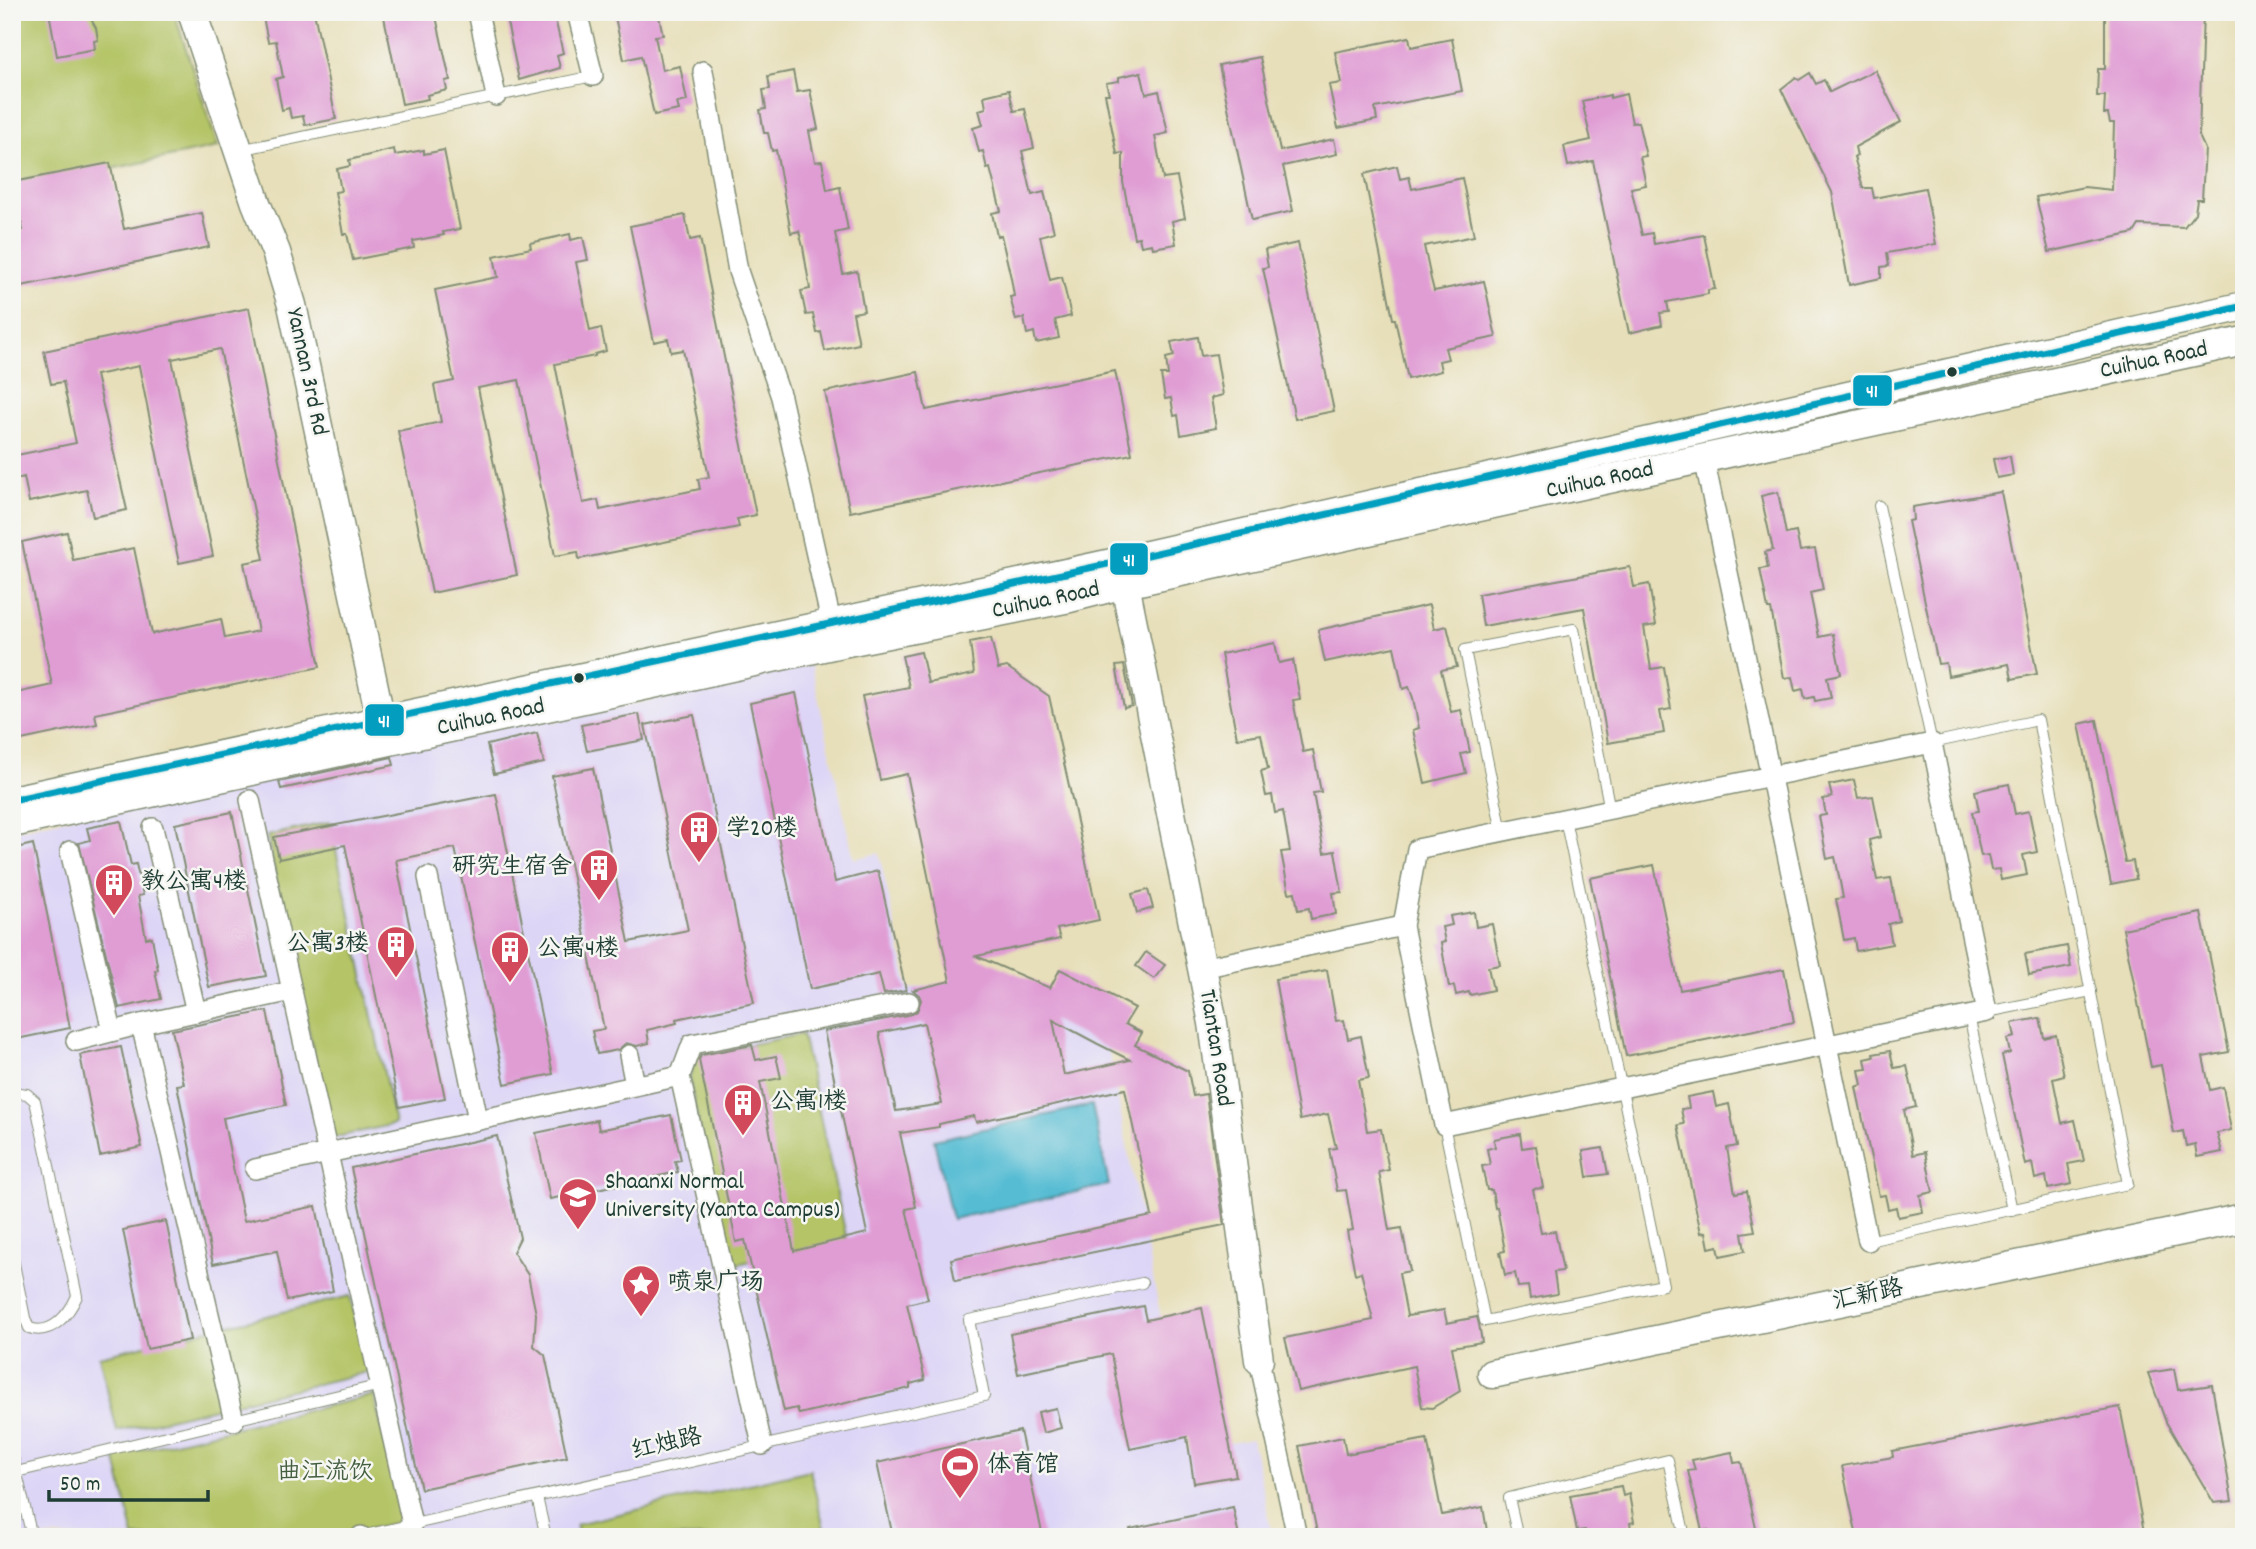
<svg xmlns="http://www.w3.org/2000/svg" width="2256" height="1549" font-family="Dekko,'LXGW WenKai TC',sans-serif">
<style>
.built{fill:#ddd5f6}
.green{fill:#b4c466;stroke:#6a804d;stroke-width:2}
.water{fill:#55bcd3;stroke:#3a7c84;stroke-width:2}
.building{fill:#e09dd4;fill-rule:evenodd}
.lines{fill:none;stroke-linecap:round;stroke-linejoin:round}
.lane-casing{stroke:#838e76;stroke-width:12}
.street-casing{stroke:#838e76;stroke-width:22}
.secondary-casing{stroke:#838e76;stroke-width:31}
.lane{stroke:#fff;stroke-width:10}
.street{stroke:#fff;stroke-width:19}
.secondary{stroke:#fff;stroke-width:28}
.bus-1-casing{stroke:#f6f6f2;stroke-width:12}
.bus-1{stroke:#039ebf;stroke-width:7}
.bus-dot{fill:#1f3d34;stroke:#f6f6f2;stroke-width:2.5}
.labels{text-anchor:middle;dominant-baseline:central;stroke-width:5;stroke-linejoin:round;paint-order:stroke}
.street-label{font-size:24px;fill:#1f3d34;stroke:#f6f6f2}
.poi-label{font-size:24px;fill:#1f3d34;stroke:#f6f6f2;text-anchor:start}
.park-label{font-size:24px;fill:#445f40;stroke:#f6f6f2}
.line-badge{stroke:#f6f6f2;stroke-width:2.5}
.badge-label{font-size:19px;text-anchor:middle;font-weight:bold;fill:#fff}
</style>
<rect width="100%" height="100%" fill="#f6f6f2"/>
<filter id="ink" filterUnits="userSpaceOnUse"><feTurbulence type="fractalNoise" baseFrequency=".0143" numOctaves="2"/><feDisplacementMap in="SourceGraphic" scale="14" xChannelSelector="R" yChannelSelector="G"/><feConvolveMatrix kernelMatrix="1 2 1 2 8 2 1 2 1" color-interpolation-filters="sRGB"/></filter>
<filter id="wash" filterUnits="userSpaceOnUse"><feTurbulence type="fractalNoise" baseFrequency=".00686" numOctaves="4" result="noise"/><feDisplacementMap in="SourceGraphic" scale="28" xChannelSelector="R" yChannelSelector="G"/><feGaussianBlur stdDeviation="1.57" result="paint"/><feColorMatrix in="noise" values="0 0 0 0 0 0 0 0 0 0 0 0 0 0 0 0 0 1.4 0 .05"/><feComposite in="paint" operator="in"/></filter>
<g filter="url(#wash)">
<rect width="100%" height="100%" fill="#e7dfb9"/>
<!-- built -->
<polygon class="built" points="811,665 854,859 879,853 909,989 995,973 1103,1023 1187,1451 1252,1439 1273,1537 12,1537 12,831 549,704 554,722"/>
<!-- green -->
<g class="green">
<polygon points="12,12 174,12 218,147 12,189"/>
<polygon points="330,822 395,1124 332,1138 267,836"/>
<polygon points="802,1034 847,1240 728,1266 689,1078 698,1055"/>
<polygon points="350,1296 368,1372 117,1431 99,1356"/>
<polygon points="374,1395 403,1521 335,1537 134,1537 115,1456"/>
<polygon points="810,1470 826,1537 579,1537 576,1524"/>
</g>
<!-- water -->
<polygon class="water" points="1092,1105 1109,1185 952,1219 934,1140"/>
<g id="blocks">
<!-- building -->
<g class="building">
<polygon points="49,12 87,12 96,28 98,40 94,41 95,49 57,56"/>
<polygon points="262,12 314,12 336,119 305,125 303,116 291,118 289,108 282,110 276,79 283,77 276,41 268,42"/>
<polygon points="383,12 435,12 450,80 445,81 447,90 427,95 428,99 402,104"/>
<polygon points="505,12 554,14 563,53 557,55 560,68 519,80"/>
<polygon points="614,12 658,12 663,35 655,36 662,70 680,66 687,101 677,103 679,110 654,115 641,56 624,60"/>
<polygon points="2105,12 2203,12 2199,136 2205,149 2202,199 2197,199 2195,213 2184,227 2139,225 2134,233 2049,252 2036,197 2084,187 2112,190 2114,123 2110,123 2108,114 2104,114 2105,96 2097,96 2098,69 2105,69"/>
<polygon points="1409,37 1411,47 1452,39 1462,91 1375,108 1377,120 1338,128 1329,85 1341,83 1335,52"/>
<polygon points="1260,57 1280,151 1334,139 1337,154 1283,166 1293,211 1252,220 1219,65"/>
<polygon points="1875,70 1901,122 1855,147 1857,156 1854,157 1863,188 1872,188 1874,198 1925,188 1936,244 1887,253 1889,266 1881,267 1881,278 1849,285 1832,192 1781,89 1796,77 1799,80 1810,73 1816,84 1824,80 1830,92"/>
<polygon points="793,71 797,92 810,90 818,129 809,131 815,162 822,161 827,190 840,187 848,230 835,233 843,274 857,271 864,311 853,313 859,344 825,351 821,332 817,333 813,314 806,315 801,291 810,289 803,247 799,231 791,233 776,150 772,151 768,133 764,133 760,110 766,109 763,90 770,89 768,76"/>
<polygon points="1141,72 1146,94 1159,91 1168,133 1155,136 1163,179 1177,177 1185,218 1172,221 1176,244 1153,248 1152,244 1141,246 1139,237 1134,238 1123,182 1123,153 1117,154 1105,94 1109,94 1106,83 1119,81 1119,77"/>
<polygon points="1009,90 1014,111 1025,109 1034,148 1022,151 1032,195 1044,192 1054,232 1040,236 1050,280 1062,277 1071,316 1055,320 1059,338 1036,343 1034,332 1027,334 1024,318 1016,320 1010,297 1014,296 1011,278 1001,235 997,236 992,213 1001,211 990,168 987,169 983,151 979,152 973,128 983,125 979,110 986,108 984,96"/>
<polygon points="1626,94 1632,123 1638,122 1646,156 1640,157 1646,185 1631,188 1642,235 1652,233 1654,244 1704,235 1715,289 1708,290 1708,294 1667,302 1669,312 1660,313 1662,325 1629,333 1593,161 1568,166 1564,146 1591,140 1582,101 1610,95 1610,98"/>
<polygon points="394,149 395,155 424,150 424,154 444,150 460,229 443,232 444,235 413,241 414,248 353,260 347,234 343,234 335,192 341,191 337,169 350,166 349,160"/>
<polygon points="110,163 124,229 202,213 209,247 12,288 12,232 23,230 13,182"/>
<polygon points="1397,166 1400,179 1409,177 1412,189 1462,178 1474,236 1424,246 1431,279 1434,291 1484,281 1496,337 1445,348 1448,359 1439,361 1441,371 1408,379 1395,319 1393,319 1364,174"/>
<polygon points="685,215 690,240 700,238 756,515 737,519 739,527 579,559 578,552 555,556 519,380 478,388 517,575 432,593 398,431 441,422 434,385 454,381 435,290 498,277 494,256 531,248 530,243 570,234 571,240 583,237 588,260 576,262 590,331 601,328 606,351 595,354 595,356 555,364 583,503 598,500 600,510 700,489 698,479 709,477 683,350 671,352 668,339 654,342 630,226"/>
<polygon points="1298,243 1334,411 1295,419 1263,268 1268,267 1265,250"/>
<polygon points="249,308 320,667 95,714 97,724 12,742 12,694 52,685 22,542 67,532 73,560 134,548 152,634 221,619 225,638 258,631 244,563 264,559 220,349 172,359 213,556 179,563 139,366 96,375 127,510 93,517 87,490 29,502 24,477 12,480 12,456 76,443 63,382 51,384 44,351"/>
<polygon points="1198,337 1201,356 1216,354 1223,395 1211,398 1216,428 1181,435 1178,415 1174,416 1171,398 1165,399 1161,375 1168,375 1166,358 1174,356 1171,342"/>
<polygon points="1115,371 1132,454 850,512 825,392 918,372 926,410"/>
<polygon points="2010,456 2013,475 1997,478 1993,459"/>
<polygon points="1778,492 1786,534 1796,532 1800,551 1815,549 1823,590 1810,593 1819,637 1833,634 1841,674 1827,677 1831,698 1815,701 1814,697 1805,699 1803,689 1795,691 1792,677 1784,678 1771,609 1768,609 1760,569 1768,568 1765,552 1773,550 1761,496"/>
<polygon points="2001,492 2037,674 2012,679 2009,664 1948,676 1946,663 1938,664 1908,521 1913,520 1912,507"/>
<polygon points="1630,567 1634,587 1649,584 1656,625 1644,627 1651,669 1664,667 1671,709 1660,711 1664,733 1608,743 1584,608 1483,626 1478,594"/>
<polygon points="1429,605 1434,629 1447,626 1457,667 1441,670 1451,712 1461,710 1470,752 1461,754 1466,773 1425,783 1413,730 1419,728 1413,698 1409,687 1403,689 1394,647 1325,662 1318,630"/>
<path d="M 991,638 L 998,669 L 1007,667 L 1049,696 L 1099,920 L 1057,929 L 1060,939 L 976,956 L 1050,988 L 1060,969 L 1135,1008 L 1125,1024 L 1142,1033 L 1135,1045 L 1188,1071 L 1193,1096 L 1206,1094 L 1224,1225 L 955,1281 L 951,1259 L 1152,1216 L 1125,1089 L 976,1122 L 974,1116 L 939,1124 L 939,1127 L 900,1133 L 916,1207 L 906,1209 L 928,1299 L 907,1304 L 925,1380 L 910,1384 L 910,1388 L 799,1414 L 797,1408 L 784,1411 L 745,1240 L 736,1242 L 699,1060 L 701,1055 L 752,1045 L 756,1060 L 776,1056 L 781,1078 L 760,1082 L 794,1251 L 867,1233 L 824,1031 L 912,1014 L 917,1011 L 921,1000 L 919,995 L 913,990 L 950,981 L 907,774 L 880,780 L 862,696 L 909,687 L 902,656 L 921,652 L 928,683 L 974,674 L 970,642 ZM 1053,1020 L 1098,1044 L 1130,1060 L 1064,1075 ZM 924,1023 L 942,1104 L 896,1111 L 879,1033 Z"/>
<polygon points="1275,643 1279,663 1293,660 1300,699 1293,700 1303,752 1313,750 1321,792 1313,793 1324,853 1335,851 1342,892 1333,893 1336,914 1311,919 1309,908 1298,910 1295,892 1289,893 1281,852 1290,851 1283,811 1275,813 1272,795 1266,796 1261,771 1268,769 1261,734 1237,738 1221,654"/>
<polygon points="1124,665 1132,706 1124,708 1116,666"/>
<polygon points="796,693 835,882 878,871 906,990 884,994 879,974 810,989 750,703"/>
<polygon points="639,714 644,740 587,751 581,725"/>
<polygon points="694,715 754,1003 676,1019 677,1023 647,1030 649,1043 637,1046 626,1043 618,1050 597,1054 592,1031 604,1029 552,776 593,768 629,942 688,930 645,725"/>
<polygon points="2097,720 2125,862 2133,861 2136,879 2111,884 2079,724"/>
<polygon points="537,733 544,763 494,774 487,745"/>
<polygon points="392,757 394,765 281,789 279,782"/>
<polygon points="1854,780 1858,798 1873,796 1881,837 1869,840 1877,880 1891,878 1899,921 1888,924 1892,944 1856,951 1854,938 1844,940 1836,899 1843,898 1837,866 1835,857 1827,859 1819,816 1826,815 1823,799 1832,797 1829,785"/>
<polygon points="2009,784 2015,814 2029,811 2037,852 2023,855 2027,875 2001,880 1999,869 1991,870 1988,855 1981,856 1972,812 1979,811 1975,791"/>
<polygon points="496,794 553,1074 505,1084 455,848 396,860 445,1098 399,1107 345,845 279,859 274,837"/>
<polygon points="232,812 266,976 209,987 175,824"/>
<polygon points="121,821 131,865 136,864 143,895 138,896 146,938 152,937 158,970 155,971 161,999 119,1008 79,843 90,840 87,828"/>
<polygon points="33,844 70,1028 12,1040 12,849"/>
<polygon points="1654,865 1680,990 1784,969 1794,1022 1626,1056 1590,878"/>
<polygon points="1148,890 1153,908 1137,913 1132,894"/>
<polygon points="1474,912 1476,927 1492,924 1500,965 1488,967 1493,990 1470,995 1469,992 1456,995 1454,986 1449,987 1441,943 1445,942 1442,927 1452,925 1450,916"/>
<polygon points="2201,913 2229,1052 2203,1057 2210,1090 2223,1087 2231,1130 2217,1133 2222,1152 2197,1157 2195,1144 2186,1146 2183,1131 2174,1133 2161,1065 2151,1067 2123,929"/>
<polygon points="2067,946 2071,967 2029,975 2025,954"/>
<polygon points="1146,952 1165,965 1154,979 1136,966"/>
<polygon points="1327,970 1336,1021 1344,1020 1348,1039 1361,1036 1369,1078 1358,1080 1367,1131 1381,1129 1389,1170 1379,1172 1389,1230 1402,1228 1410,1271 1399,1273 1407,1316 1444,1310 1447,1323 1477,1317 1479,1324 1482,1342 1452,1347 1460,1391 1432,1408 1422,1407 1414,1366 1298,1391 1294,1375 1285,1338 1373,1320 1361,1272 1355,1274 1347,1231 1353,1230 1346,1190 1337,1191 1329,1149 1336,1148 1328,1114 1300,1120 1275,979"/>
<polygon points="267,1011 286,1105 223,1118 244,1221 316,1206 333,1291 287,1301 277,1251 213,1264 177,1085 184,1084 172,1030"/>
<polygon points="2040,1018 2044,1038 2056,1035 2064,1076 2053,1079 2062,1123 2075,1120 2084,1161 2068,1164 2072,1184 2048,1189 2046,1176 2035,1179 2032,1163 2025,1165 2002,1055 2010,1053 2007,1039 2015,1037 2012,1023"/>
<polygon points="121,1047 142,1147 100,1156 80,1055"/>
<polygon points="1890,1051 1894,1068 1907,1066 1916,1107 1904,1110 1913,1155 1925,1152 1933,1192 1920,1195 1923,1212 1898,1217 1896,1207 1888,1209 1885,1195 1879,1196 1856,1087 1862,1085 1859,1070 1867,1069 1865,1059 1874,1057 1873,1054"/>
<polygon points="1713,1092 1716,1107 1729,1104 1737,1146 1727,1148 1735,1193 1747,1191 1755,1231 1742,1233 1745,1251 1720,1256 1718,1246 1709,1248 1706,1232 1701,1233 1678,1125 1684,1124 1681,1109 1689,1108 1687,1097"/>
<polygon points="671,1115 681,1160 675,1161 678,1172 550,1199 536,1133 597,1120 599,1130"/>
<polygon points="1520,1134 1522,1148 1536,1146 1543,1188 1533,1189 1541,1233 1555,1231 1563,1271 1554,1272 1557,1294 1530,1299 1528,1286 1518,1287 1515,1273 1505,1275 1500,1252 1505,1251 1497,1207 1495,1208 1492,1190 1487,1190 1482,1166 1490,1165 1487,1149 1495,1147 1494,1139"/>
<polygon points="497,1136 520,1238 513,1252 528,1275 536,1314 534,1346 545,1355 567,1457 421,1489 351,1168"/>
<polygon points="1603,1148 1608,1174 1587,1177 1583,1151"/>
<polygon points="166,1221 190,1340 147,1349 123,1230"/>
<polygon points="1143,1306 1146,1320 1202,1308 1236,1476 1194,1483 1187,1437 1130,1449 1111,1354 1018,1374 1010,1334"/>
<polygon points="2174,1369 2178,1390 2212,1385 2232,1501 2214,1503 2166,1422 2148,1373"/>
<polygon points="2120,1407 2145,1537 1857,1537 1842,1466 1893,1457 1892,1451"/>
<polygon points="1056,1408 1061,1428 1043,1433 1038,1412"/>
<polygon points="1020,1431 1043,1537 893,1537 877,1463"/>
<polygon points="1343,1437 1346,1454 1427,1439 1442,1515 1483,1507 1488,1537 1403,1537 1402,1533 1379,1537 1318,1537 1299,1446"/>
<polygon points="1732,1452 1734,1463 1741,1462 1758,1537 1709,1537 1708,1530 1702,1531 1688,1471 1695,1470 1692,1460"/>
<polygon points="1621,1486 1623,1496 1629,1494 1634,1522 1630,1523 1632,1537 1586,1537 1585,1530 1577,1531 1570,1495"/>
<polygon points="1233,1507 1239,1537 1131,1537 1130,1529"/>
</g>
</g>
</g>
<g filter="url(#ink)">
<use href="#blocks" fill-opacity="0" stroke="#838e76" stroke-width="2"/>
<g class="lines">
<defs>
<g id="lane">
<polyline points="240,150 593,76"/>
<polyline points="1502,832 1465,650 1574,629 1610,810"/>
<polyline points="1987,1012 2091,991"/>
<polyline points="1969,1016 2012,1210"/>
<path d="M 12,1092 L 27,1094 L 35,1101 L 77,1296 C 69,1314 52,1336 29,1328 L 25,1318 L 12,1254"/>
<polyline points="1444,1125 1485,1321 1663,1285 1565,819"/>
<polyline points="1868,1241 2128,1184 2038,720 1932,743 1879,506"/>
<polyline points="12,1453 32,1537"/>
<polyline points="12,1473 381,1385"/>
<polyline points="537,1497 546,1537"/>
<polyline points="361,1536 984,1396 969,1320 1142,1283"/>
<polyline points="1518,1537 1509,1498 1668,1460 1685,1537"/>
</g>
<g id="street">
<polyline points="478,12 496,96"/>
<polyline points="577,12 593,76"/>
<polyline points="703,71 738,271 781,397 831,622"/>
<polyline points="1704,458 1868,1241"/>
<polygon points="1932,743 1987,1012 1444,1125 1403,926 1417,849"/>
<polyline points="250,800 328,1154 412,1524"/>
<polyline points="153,828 196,1012"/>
<polyline points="70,851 112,1031"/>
<polyline points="428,877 478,1120"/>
<polyline points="1202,968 1403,926"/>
<polyline points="141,1024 234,1421"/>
<polyline points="76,1041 141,1024 292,991"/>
<polyline points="629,1055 635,1085"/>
<polyline points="255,1169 680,1076"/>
<polyline points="1259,1360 1297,1537"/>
<polyline points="762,1445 680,1076 692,1044 909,1002"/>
<polyline points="361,1536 361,1537"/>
</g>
<g id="secondary">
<polyline points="192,12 256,203 276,252 292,305 385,739"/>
<polyline points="1119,568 1125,584 1213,1023 1259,1360"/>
<polyline points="12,800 1117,562 2244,306"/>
<polyline points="12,823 837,644 1070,598 1125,584 2244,341"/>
<polyline points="1492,1374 2244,1218"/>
</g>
</defs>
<!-- lane casing -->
<use href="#lane" class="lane-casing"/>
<!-- street casing -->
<use href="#street" class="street-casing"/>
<!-- secondary casing -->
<use href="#secondary" class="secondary-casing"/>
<!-- lane -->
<use href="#lane" class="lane"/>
<!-- street -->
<use href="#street" class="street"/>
<!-- secondary -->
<use href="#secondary" class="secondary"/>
<defs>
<polyline id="bus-1" points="12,800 1117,562 2244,306"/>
</defs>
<!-- bus-1 casing -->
<use href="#bus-1" class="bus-1-casing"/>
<!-- bus-1 -->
<use href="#bus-1" class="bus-1"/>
</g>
</g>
<!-- icons -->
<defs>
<symbol id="building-pin" viewBox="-11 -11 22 30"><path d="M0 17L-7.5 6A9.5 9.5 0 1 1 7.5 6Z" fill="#d1495b" stroke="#f6f6f2"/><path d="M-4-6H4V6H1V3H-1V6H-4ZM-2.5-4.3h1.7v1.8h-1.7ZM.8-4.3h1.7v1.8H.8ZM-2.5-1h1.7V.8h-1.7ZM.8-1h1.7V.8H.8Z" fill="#fff"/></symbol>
<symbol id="university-pin" viewBox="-11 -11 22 30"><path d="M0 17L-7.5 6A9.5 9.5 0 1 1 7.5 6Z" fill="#d1495b" stroke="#f6f6f2"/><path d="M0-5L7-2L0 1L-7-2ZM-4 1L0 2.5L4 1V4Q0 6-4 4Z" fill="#fff"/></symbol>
<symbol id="sight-pin" viewBox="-11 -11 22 30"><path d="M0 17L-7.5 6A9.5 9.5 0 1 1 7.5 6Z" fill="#d1495b" stroke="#f6f6f2"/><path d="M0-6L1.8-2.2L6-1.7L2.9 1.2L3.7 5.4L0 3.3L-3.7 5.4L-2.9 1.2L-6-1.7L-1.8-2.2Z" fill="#fff"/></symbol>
<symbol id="stadium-pin" viewBox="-11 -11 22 30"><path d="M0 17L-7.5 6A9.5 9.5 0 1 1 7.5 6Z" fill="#d1495b" stroke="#f6f6f2"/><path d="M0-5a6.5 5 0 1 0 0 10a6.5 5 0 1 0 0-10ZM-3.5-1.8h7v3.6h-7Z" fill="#fff"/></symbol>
</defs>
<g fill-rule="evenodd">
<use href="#building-pin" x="677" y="808" width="44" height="60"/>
<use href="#building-pin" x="577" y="846" width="44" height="60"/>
<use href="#building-pin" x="92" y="861" width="44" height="60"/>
<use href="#building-pin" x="374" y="923" width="44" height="60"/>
<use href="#building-pin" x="488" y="928" width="44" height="60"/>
<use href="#building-pin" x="721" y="1081" width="44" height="60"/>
<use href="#university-pin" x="556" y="1175" width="44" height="60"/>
<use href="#sight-pin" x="619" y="1262" width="44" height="60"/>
<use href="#stadium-pin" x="938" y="1444" width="44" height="60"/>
</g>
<!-- markers -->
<g class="bus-dot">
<circle cx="1952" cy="372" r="6"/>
<circle cx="579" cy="678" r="6"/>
</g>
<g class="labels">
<!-- street labels -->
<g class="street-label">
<text transform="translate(2154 361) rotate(-12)">Cuihua Road</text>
<text transform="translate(306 372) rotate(78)">Yannan 3rd Rd</text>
<text transform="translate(1600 481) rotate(-12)">Cuihua Road</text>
<text transform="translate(1046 601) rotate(-12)">Cuihua Road</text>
<text transform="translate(491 718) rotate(-12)">Cuihua Road</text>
<text transform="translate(1215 1048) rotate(81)">Tiantan Road</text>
<text transform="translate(1868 1296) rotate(-12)">汇新路</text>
<text transform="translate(667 1445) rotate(-13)">红烛路</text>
</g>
<!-- poi labels -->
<g class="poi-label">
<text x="726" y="830">学20楼</text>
<text x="572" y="868" text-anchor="end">研究生宿舍</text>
<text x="141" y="883">教公寓4楼</text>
<text x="369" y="945" text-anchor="end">公寓3楼</text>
<text x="537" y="950">公寓4楼</text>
<text x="770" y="1103">公寓1楼</text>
<text x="605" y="1183">Shaanxi Normal<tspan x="605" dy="28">University (Yanta Campus)</tspan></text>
<text x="668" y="1284">喷泉广场</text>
<text x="987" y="1466">体育馆</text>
</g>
<!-- park labels -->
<g class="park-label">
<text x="325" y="1473">曲江流饮</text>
</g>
</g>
<g class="line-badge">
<rect x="1852" y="374" width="41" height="33" rx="7" fill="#039ebf"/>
<rect x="1109" y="542" width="40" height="34" rx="7" fill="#039ebf"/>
<rect x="364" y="703" width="41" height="34" rx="7" fill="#039ebf"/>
</g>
<g class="badge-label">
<text x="1872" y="397">41</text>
<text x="1129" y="566">41</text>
<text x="384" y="727">41</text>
</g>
<!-- margin -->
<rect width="2256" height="1549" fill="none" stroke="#f6f6f2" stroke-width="42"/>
<!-- scale -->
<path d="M49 1490v10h159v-10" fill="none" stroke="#1f3d34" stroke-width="3.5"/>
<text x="60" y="1490" font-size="21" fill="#1f3d34" stroke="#f6f6f2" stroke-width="5" paint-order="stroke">50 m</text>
</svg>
